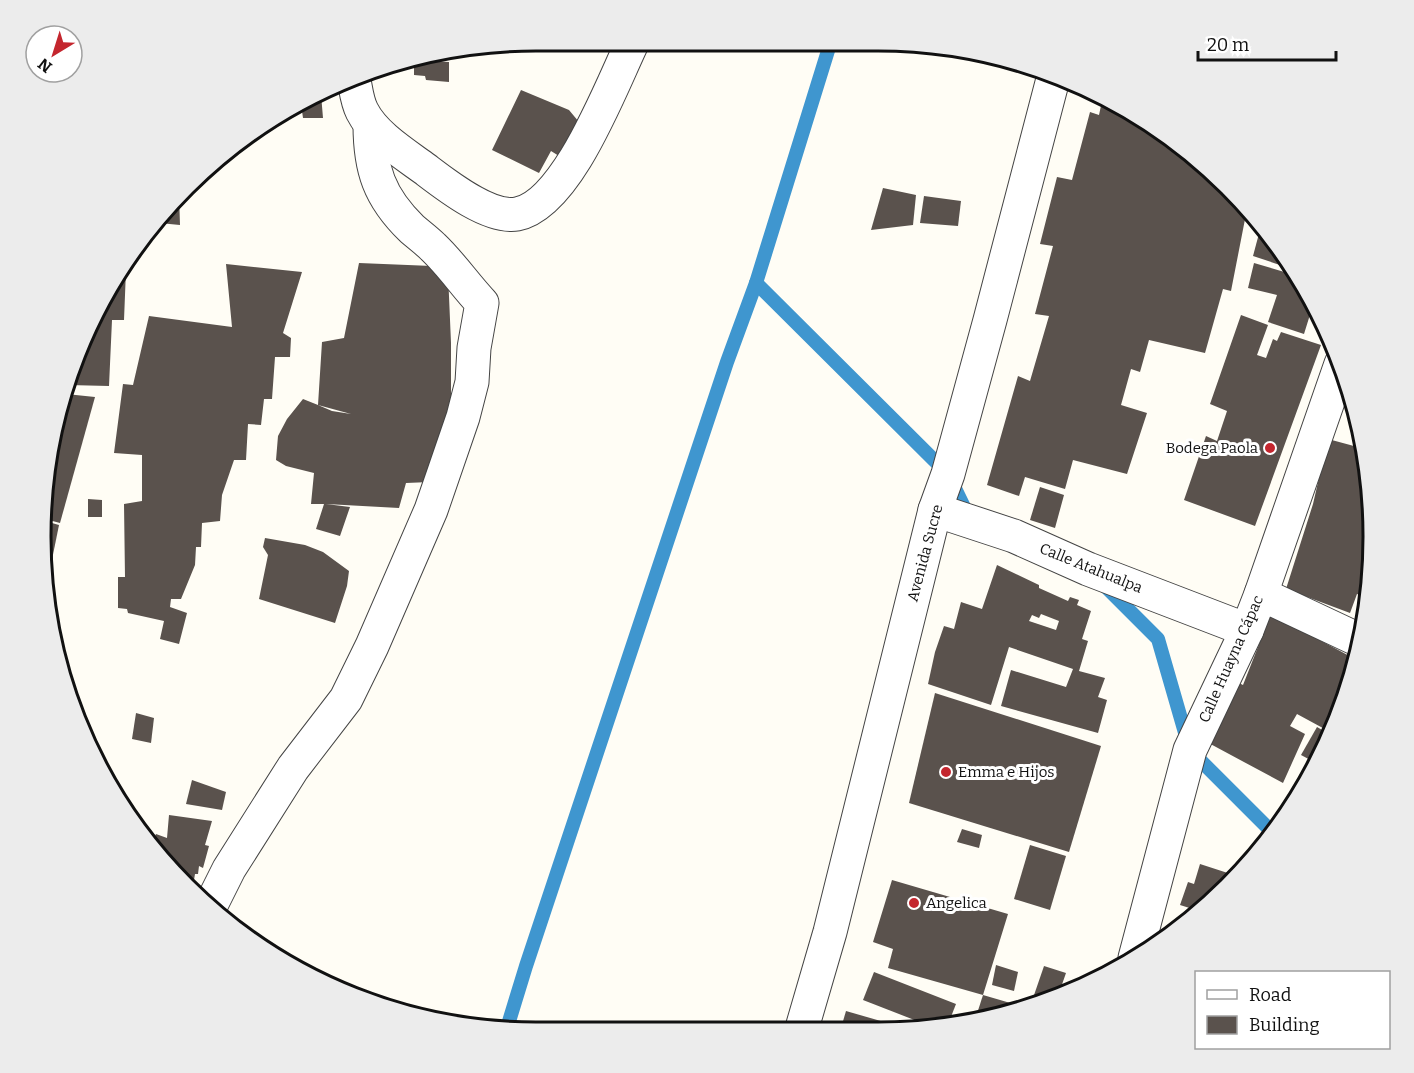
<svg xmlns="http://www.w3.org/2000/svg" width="1414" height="1073" font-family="Bitter,serif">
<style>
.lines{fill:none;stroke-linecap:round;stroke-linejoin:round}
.stream{stroke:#3f96cf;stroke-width:14}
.building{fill:#5a524d;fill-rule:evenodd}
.street-casing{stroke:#444;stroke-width:35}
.street{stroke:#fff;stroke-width:33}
.poi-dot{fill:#c4262e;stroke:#fff;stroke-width:2}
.labels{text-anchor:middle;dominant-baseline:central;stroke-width:6;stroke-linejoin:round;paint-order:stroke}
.poi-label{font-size:15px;fill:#111;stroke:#fff;text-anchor:start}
.street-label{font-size:15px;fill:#111;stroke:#fff}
.rim{fill:none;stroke:#111;stroke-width:3}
</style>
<rect width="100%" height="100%" fill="#fffdf5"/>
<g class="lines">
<!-- stream -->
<g class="stream">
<polyline points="756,283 948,474 966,511 972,513"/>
<polyline points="1106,587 1158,639 1190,750 1273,833"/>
<polyline points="507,1028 526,966 727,362 756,283 831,41"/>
</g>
</g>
<!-- building -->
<g class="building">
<polygon points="414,60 449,62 449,82 426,80 425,76 414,75"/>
<polygon points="521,90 569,110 579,122 559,156 551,151 539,173 492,150"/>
<polygon points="321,94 323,118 303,118 302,111 283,111"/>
<polygon points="1102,101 1130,114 1129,122 1161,130 1228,186 1247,209 1231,291 1223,289 1205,353 1149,340 1140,372 1131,369 1121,405 1147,413 1127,474 1073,460 1065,489 1025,477 1019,496 987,485 1018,376 1030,381 1049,316 1035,314 1053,246 1040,244 1057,177 1072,180 1090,112 1099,115"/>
<polygon points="883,188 916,195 913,225 871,230"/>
<polygon points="179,195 180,225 159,223"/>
<polygon points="924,196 961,201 958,226 920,223"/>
<polygon points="1261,226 1290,261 1295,270 1253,256"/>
<path d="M 359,263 L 432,266 L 448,273 L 451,343 L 451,413 L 430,482 L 406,483 L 399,508 L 326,504 L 350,507 L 340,536 L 316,529 L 324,504 L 311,504 L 314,473 L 286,466 L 276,460 L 278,436 L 287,419 L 303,399 L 318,405 L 322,342 L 344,338 ZM 318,405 L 351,414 L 332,411 Z"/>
<polygon points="1254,263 1298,276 1313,305 1304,334 1268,322 1277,295 1248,288"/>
<polygon points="226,264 302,272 283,333 291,338 290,357 275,357 272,399 264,399 261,425 248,424 246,460 234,460 222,495 220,521 202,523 201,547 196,547 195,565 181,599 171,599 170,607 187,613 179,644 160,639 164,621 128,613 127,609 118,608 118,577 125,577 124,504 142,501 142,455 114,453 123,384 133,385 149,316 232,327"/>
<polygon points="126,270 124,320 112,320 109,386 68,385 92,317"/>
<polygon points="1241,315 1268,325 1257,355 1266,358 1273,339 1277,341 1281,332 1321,345 1255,526 1184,500 1206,436 1217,441 1227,411 1210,404"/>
<polygon points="66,394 95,397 60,523 45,519 50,439"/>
<polygon points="1328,439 1365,449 1372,520 1370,525 1372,526 1373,536 1367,598 1357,594 1350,613 1286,589 1313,504"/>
<polygon points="1040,487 1064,495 1055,528 1030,520"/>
<polygon points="88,499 102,500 102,517 88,517"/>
<polygon points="45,521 59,525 46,589 42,569"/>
<polygon points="265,538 305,545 323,552 349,571 347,586 335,623 259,599 268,555 263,547"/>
<path d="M 997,565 L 1039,585 L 1039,588 L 1068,601 L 1070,597 L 1079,600 L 1077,605 L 1091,611 L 1082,639 L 1088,641 L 1079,671 L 1105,678 L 1098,697 L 1107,700 L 1098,733 L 1001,706 L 1011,670 L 1066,687 L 1073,669 L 1009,647 L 991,705 L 928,684 L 935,652 L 944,626 L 954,629 L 961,602 L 982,609 ZM 1041,614 L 1059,621 L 1056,630 L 1029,621 L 1032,615 L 1039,618 Z"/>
<polygon points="1271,614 1355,659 1341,694 1345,696 1332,733 1297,714 1290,726 1305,734 1283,783 1203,740 1229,678 1243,685"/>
<polygon points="935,693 1101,746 1069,852 909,803"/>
<polygon points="136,713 154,718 151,743 132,739"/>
<polygon points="1317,727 1331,735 1316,763 1301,755"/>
<polygon points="192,780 226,792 222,810 186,804"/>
<polygon points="119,801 134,806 132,821 124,812"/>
<polygon points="169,815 212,821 205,845 209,846 203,868 199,866 198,874 195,874 193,886 189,885 189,890 159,855 160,853 151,845 156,834 167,838"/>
<polygon points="962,829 982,835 979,848 957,842"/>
<polygon points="1030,845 1066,856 1050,910 1014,899"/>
<polygon points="1200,864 1237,876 1228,887 1199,911 1180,905 1188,882 1194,884"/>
<polygon points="892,880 1008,914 983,995 888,968 893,949 873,942"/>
<polygon points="1183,916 1190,918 1179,927"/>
<polygon points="996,965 1018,972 1014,991 992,985"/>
<polygon points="1044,966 1066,973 1058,996 1041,1004 1032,1001"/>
<polygon points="874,972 956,1004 947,1027 935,1028 863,1000"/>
<polygon points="983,995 1027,1008 975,1020"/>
<polygon points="846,1011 905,1028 841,1028"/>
</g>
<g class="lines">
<defs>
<g id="street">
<path d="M 354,80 C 356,90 357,101 362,111 C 374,135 403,153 425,169 C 446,185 489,219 517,214 C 568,204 612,84 633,41"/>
<polyline points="935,510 1014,536 1088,569 1247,630"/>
<polyline points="1261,594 1361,641"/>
<path d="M 210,907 L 229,869 L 293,768 L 346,699 L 372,646 L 431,510 L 463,417 L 472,382 L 474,348 L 482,303 C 465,285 451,264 433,247 C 427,241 419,235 412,229 C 379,197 370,169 370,125"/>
<polyline points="1135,958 1190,750 1247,630 1261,594 1341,364"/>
<polyline points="802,1028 830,932 935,510 948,474 990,320 1053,79"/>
</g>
</defs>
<!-- street casing -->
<use href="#street" class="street-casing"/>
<!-- street -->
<use href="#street" class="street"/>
</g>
<!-- markers -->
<g class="poi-dot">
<circle cx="1270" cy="448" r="6"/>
<circle cx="946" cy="772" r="6"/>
<circle cx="914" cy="903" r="6"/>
</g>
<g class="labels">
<!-- poi labels -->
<g class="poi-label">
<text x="1258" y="448" text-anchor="end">Bodega Paola</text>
<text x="958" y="772">Emma e Hijos</text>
<text x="926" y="903">Angelica</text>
</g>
<!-- street labels -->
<g class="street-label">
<text transform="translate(925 553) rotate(-75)">Avenida Sucre</text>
<text transform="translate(1091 568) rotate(22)">Calle Atahualpa</text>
<text transform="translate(1231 659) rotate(-66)">Calle Huayna Cápac</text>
</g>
</g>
<!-- crop -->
<path d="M0 0H1414V1073H0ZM536 51H878A485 485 0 0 1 1363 536V537A485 485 0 0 1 878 1022H536A485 485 0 0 1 51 537V536A485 485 0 0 1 536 51Z" fill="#ececec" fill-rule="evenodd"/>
<path class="rim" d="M536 51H878A485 485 0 0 1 1363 536V537A485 485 0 0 1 878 1022H536A485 485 0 0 1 51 537V536A485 485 0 0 1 536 51Z"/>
<!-- legend -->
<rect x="1195" y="971" width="195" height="78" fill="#ffffff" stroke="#a0a0a0" stroke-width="1.5"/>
<rect x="1207" y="990" width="30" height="9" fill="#ffffff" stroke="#a0a0a0" stroke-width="1.5"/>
<text x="1249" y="1001" font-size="18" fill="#111111">Road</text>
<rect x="1207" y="1016" width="30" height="18" fill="#5a524d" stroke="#a0a0a0" stroke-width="1.5"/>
<text x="1249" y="1031" font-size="18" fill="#111111">Building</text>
<!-- north arrow -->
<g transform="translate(54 54) rotate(218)"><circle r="28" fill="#ffffff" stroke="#a0a0a0" stroke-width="1.5"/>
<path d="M0-4.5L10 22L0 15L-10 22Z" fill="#c4262e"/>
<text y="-9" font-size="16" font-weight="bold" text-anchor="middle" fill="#111111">N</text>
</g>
<!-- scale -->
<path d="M1198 51v9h138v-9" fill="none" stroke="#111111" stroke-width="3"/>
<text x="1207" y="51" font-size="18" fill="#111111" stroke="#ffffff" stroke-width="4.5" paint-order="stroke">20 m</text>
</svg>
